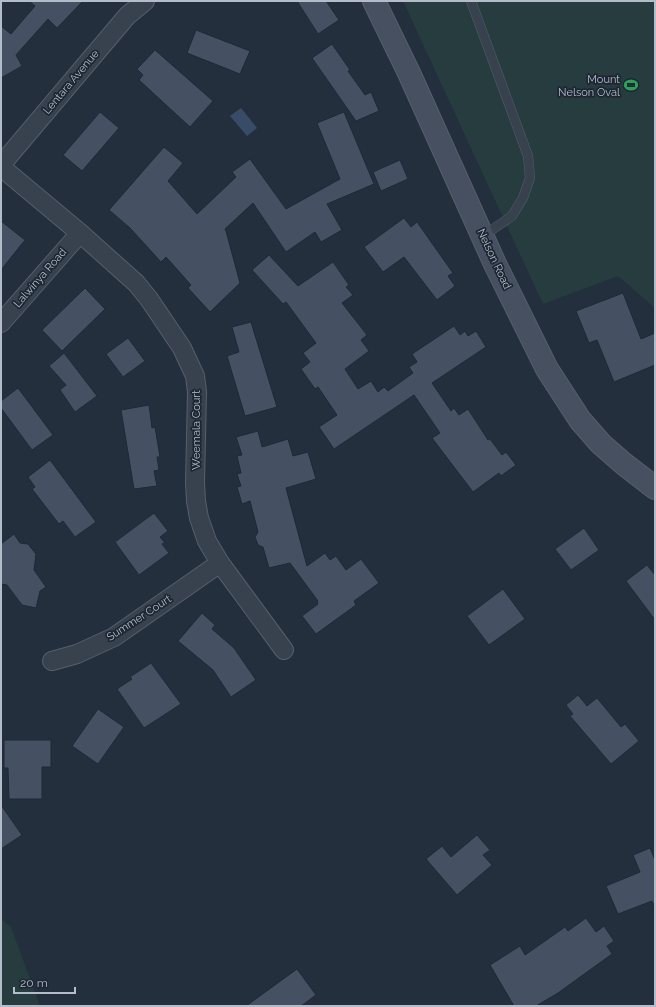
<svg xmlns="http://www.w3.org/2000/svg" width="656" height="1007" font-family="Raleway,sans-serif">
<style>
.green{fill:#263c3f}
.water{fill:#394c67}
.building{fill:#455162;stroke:#1f2835}
.lines{fill:none;stroke-linecap:round;stroke-linejoin:round}
.service-casing{stroke:#565f6c;stroke-width:10}
.minor-casing{stroke:#565f6c;stroke-width:20}
.secondary-casing{stroke:#565f6c;stroke-width:24}
.service{stroke:#38414e;stroke-width:9}
.minor{stroke:#38414e;stroke-width:18}
.secondary{stroke:#465061;stroke-width:22}
.labels{text-anchor:middle;dominant-baseline:central;stroke-width:3.5;stroke-linejoin:round;paint-order:stroke}
.poi-label{font-size:11px;fill:#b4bcc9;stroke:#1d2633;text-anchor:end}
.street-label{font-size:11px;fill:#b4bcc9;stroke:#1d2633}
</style>
<rect width="100%" height="100%" fill="#242f3e"/>
<!-- green -->
<g class="green">
<polygon points="403,1 655,1 655,308 618,276 543,304"/>
<polygon points="1,919 11,927 40,1006 1,1006"/>
</g>
<!-- water -->
<polygon class="water" points="241,108 257,128 247,136 230,116"/>
<!-- building -->
<g class="building">
<polygon points="29,1 83,1 57,28 48,19 16,55 22,66 1,78 1,26 11,34 35,6"/>
<polygon points="297,1 326,1 339,20 318,34"/>
<polygon points="196,30 250,51 240,74 187,53"/>
<polygon points="332,44 350,70 348,71 365,95 371,92 379,111 356,121 312,58"/>
<polygon points="155,50 213,101 190,127 139,80 143,75 137,69"/>
<polygon points="100,112 119,128 82,171 63,155"/>
<polygon points="344,112 374,184 327,204 342,230 321,242 315,232 286,252 253,203 225,229 226,231 240,283 210,312 188,288 191,285 166,257 161,262 130,228 109,210 164,147 183,163 168,181 197,214 236,177 232,172 250,159 286,209 340,179 317,123"/>
<polygon points="400,160 408,179 381,191 373,172"/>
<polygon points="404,218 411,227 417,222 453,273 448,276 455,286 437,300 404,257 383,272 364,247"/>
<polygon points="1,221 25,240 1,270"/>
<polygon points="269,255 298,286 333,262 349,285 346,287 353,295 342,303 367,335 361,340 369,351 345,369 358,389 371,381 378,392 384,387 388,391 413,373 409,367 417,362 412,354 454,326 460,335 465,331 468,336 476,331 486,347 432,383 451,411 454,408 459,415 468,409 488,440 490,439 502,455 506,452 516,465 501,476 499,473 473,492 432,438 440,433 414,395 334,449 319,427 337,415 318,387 315,389 301,369 310,362 303,353 316,343 286,302 283,304 252,270"/>
<polygon points="85,288 105,309 62,351 42,330"/>
<polygon points="623,293 641,339 655,333 655,365 614,382 597,340 589,343 576,311"/>
<polygon points="251,322 277,407 245,416 227,356 239,352 232,327"/>
<polygon points="128,338 145,361 123,377 106,354"/>
<polygon points="64,353 97,396 75,412 60,390 66,385 49,366"/>
<polygon points="18,388 53,435 32,450 1,408 1,401"/>
<polygon points="149,405 152,428 155,427 160,457 157,457 159,470 154,471 157,486 134,489 121,410"/>
<polygon points="258,431 262,447 288,439 293,456 308,452 316,479 286,488 307,566 325,553 330,560 336,556 346,570 361,559 379,583 354,601 356,605 316,634 302,616 318,604 317,602 318,601 290,563 269,568 263,547 258,545 255,537 258,532 250,501 242,504 237,487 241,486 237,474 241,473 237,456 242,455 236,437"/>
<polygon points="50,460 96,522 75,537 63,521 59,524 32,489 35,487 28,477"/>
<polygon points="154,513 168,531 160,537 165,543 162,544 169,553 139,575 115,542"/>
<polygon points="584,528 599,550 571,570 555,549"/>
<polygon points="14,534 20,543 28,544 36,554 34,570 46,587 40,591 36,608 22,605 7,585 1,584 1,544"/>
<polygon points="647,565 655,575 655,620 626,581"/>
<polygon points="503,589 525,619 489,645 467,616"/>
<polygon points="202,613 215,625 212,629 234,648 256,680 231,697 213,670 178,641"/>
<polygon points="151,663 181,704 144,728 117,689 132,679 130,677"/>
<polygon points="578,695 587,706 597,698 621,727 625,724 639,741 611,764 570,716 573,714 566,705"/>
<polygon points="98,709 124,727 98,764 72,746"/>
<polygon points="4,740 51,740 51,767 42,767 42,799 9,799 8,768 4,768"/>
<polygon points="1,805 22,835 1,849"/>
<polygon points="477,835 490,850 483,855 492,865 457,895 426,859 442,846 451,857"/>
<polygon points="650,848 655,860 655,907 652,901 618,914 606,886 640,872 633,855"/>
<polygon points="586,918 596,932 604,926 614,941 607,946 612,954 558,993 536,1006 514,1006 490,965 520,946 525,955 565,927 568,931"/>
<polygon points="297,969 316,995 301,1006 246,1006"/>
</g>
<g class="lines">
<defs>
<polyline id="service" points="471,1 528,156 530,178 523,198 512,216 483,236"/>
<g id="minor">
<polyline points="1,165 127,16 145,1"/>
<polyline points="1,167 80,233 136,283 149,299 182,348 195,376 197,392 195,483 196,501 199,518 207,541 220,563 284,650"/>
<polyline points="1,323 80,233"/>
<polyline points="52,661 77,654 114,637 220,563"/>
</g>
<polyline id="secondary" points="374,1 409,73 495,264 547,369 580,420 601,444 624,464 655,488"/>
</defs>
<!-- service casing -->
<use href="#service" class="service-casing"/>
<!-- minor casing -->
<use href="#minor" class="minor-casing"/>
<!-- secondary casing -->
<use href="#secondary" class="secondary-casing"/>
<!-- service -->
<use href="#service" class="service"/>
<!-- minor -->
<use href="#minor" class="minor"/>
<!-- secondary -->
<use href="#secondary" class="secondary"/>
</g>
<!-- icons -->
<defs>
<symbol id="stadium-bare" viewBox="-9 -9 18 18"><path d="M0-5a6.5 5 0 1 0 0 10a6.5 5 0 1 0 0-10ZM-3.5-1.8h7v3.6h-7Z" fill="#2e9e5b" stroke="#1d2633" stroke-width="2.5" paint-order="stroke"/></symbol>
</defs>
<g fill-rule="evenodd">
<use href="#stadium-bare" x="621" y="75" width="20" height="20"/>
</g>
<g class="labels">
<!-- poi labels -->
<g class="poi-label">
<text x="620" y="79">Mount<tspan x="620" dy="13">Nelson Oval</tspan></text>
</g>
<!-- street labels -->
<g class="street-label">
<text transform="translate(71 82) rotate(-50)">Lentara Avenue</text>
<text transform="translate(494 259) rotate(65)">Nelson Road</text>
<text transform="translate(40 278) rotate(-49)">Lalwinya Road</text>
<text transform="translate(196 430) rotate(-90)">Weemala Court</text>
<text transform="translate(139 618) rotate(-33)">Summer Court</text>
</g>
</g>
<!-- border -->
<rect width="656" height="1007" fill="none" stroke="#b4bcc9" stroke-width="4"/>
<!-- scale -->
<path d="M14 987v6h61v-6" fill="none" stroke="#b4bcc9" stroke-width="2"/>
<text x="20" y="987" font-size="12" fill="#b4bcc9" stroke="#1d2633" stroke-width="3" paint-order="stroke">20 m</text>
</svg>
